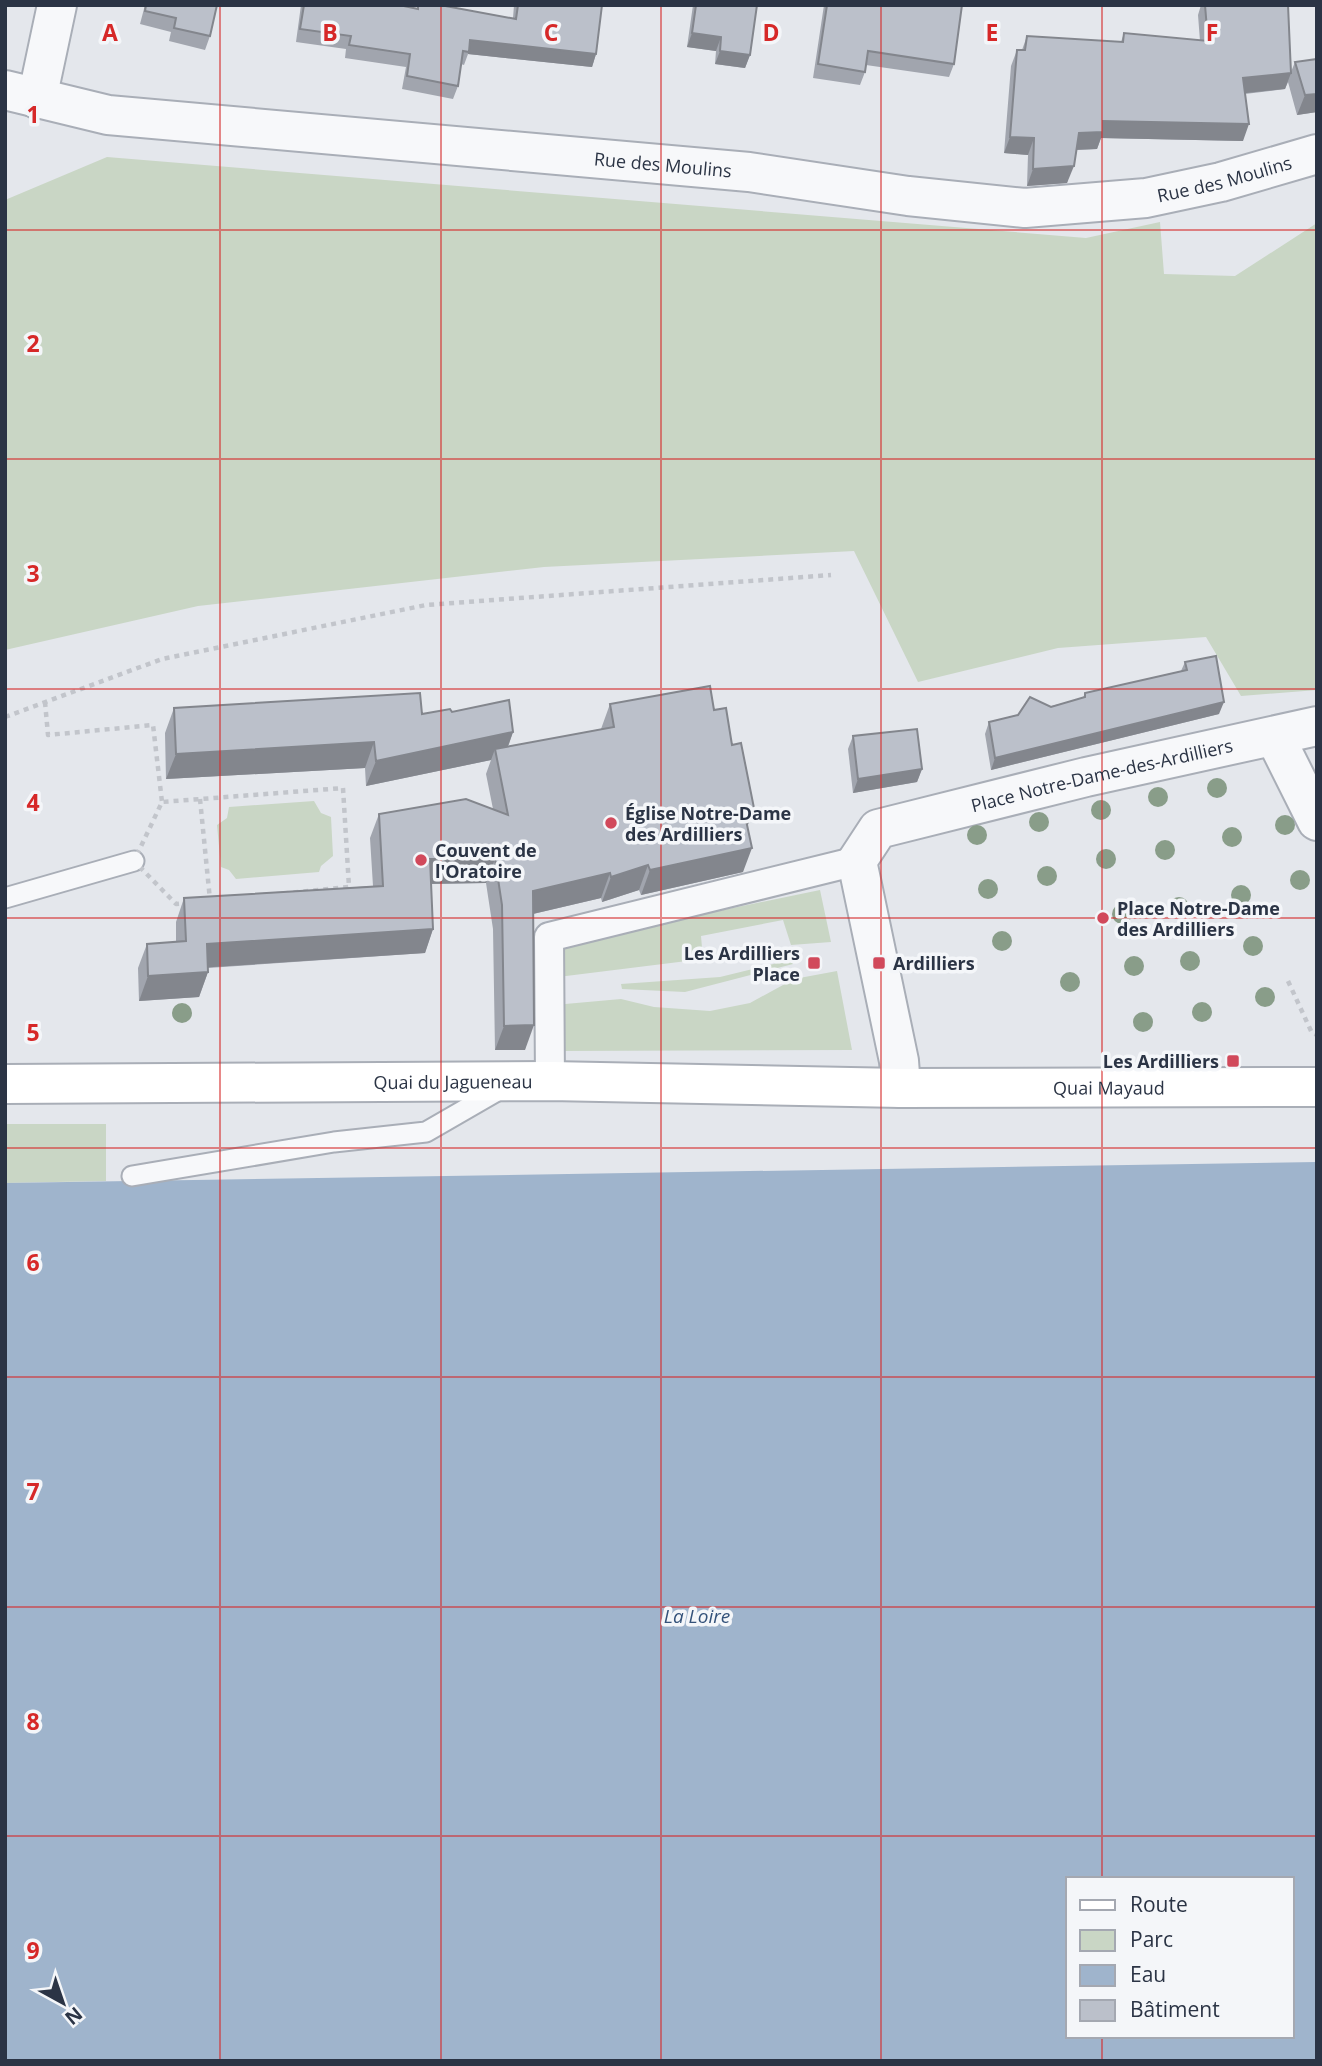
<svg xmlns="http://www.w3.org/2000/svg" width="1322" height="2066" font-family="'Open Sans',sans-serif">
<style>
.green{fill:#c9d6c5}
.water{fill:#9fb4cc;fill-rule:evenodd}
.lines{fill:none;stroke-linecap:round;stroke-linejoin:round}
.service-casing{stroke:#a9aeb7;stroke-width:23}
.pedestrian-casing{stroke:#a9aeb7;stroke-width:32}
.minor-casing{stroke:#a9aeb7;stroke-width:42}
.secondary-casing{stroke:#a9aeb7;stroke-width:42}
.path{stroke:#c2c5cb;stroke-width:4.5;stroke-dasharray:5 5;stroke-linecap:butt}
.service{stroke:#f7f8fa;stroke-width:19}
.pedestrian{stroke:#f7f8fa;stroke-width:28}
.minor{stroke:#f7f8fa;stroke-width:38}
.secondary{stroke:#fff;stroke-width:38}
.tree{fill:#899d89}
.wall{fill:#a1a5ae}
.shaded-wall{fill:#83868d}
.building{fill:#bbc0ca;stroke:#83868d;stroke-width:2}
.grid{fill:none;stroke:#d62828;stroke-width:2;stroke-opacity:0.55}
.poi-dot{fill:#d1495b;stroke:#f4f6f9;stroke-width:2.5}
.labels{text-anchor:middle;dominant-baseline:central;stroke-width:7;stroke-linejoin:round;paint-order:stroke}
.street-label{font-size:18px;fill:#2b3445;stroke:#f4f6f9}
.poi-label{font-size:18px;font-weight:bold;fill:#2b3445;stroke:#f4f6f9;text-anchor:start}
.water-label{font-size:19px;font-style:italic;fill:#34527a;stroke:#f4f6f9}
.grid-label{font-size:23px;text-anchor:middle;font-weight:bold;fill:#d62828;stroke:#f4f6f9;stroke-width:7;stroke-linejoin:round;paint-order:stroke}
</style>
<rect width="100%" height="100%" fill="#e4e7ec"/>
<!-- green -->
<g class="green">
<polygon points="107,157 1086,238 1160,222 1164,274 1235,276 1317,223 1317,690 1241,696 1206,637 1058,648 918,682 854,551 544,567 198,606 5,650 5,200"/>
<polygon points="314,801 321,813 331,817 333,856 321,866 319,872 236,879 229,870 221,867 217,825 227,818 229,807"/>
<polygon points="820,890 831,942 791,945 783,920 701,936 703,959 558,977 555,945"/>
<polygon points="790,960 793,964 685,992 622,989 621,984 720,977"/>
<polygon points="837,971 852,1050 557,1051 554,1005 621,999 654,1007 710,1011 750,1003 794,979"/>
<polygon points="5,1124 106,1124 106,1181 5,1183"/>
</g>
<!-- water -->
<path class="water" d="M 1317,1162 L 1317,2061 L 5,2061 L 5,1183 ZM 1068,1879 L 1292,1879 L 1292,2036 L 1068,2036 Z"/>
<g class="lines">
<defs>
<g id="service">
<polyline points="5,898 134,861"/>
<polyline points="132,1176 334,1142 426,1132 504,1087"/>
</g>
<polyline id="pedestrian" points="550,1081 549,937 857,861"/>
<g id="minor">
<path id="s1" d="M 5,90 L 108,115 L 749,172 L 908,196 L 1025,208 L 1146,198 L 1221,182 L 1317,154"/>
<polyline points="37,99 57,5"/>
<polyline points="1275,737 1317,821"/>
<path id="s2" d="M 901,1088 L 899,1061 L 857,861 L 878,829 L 1086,777 L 1317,726"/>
</g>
<g id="secondary">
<path id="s3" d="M 5,1084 L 550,1081 L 901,1088 L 1317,1087"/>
</g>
</defs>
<!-- service casing -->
<use href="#service" class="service-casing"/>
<!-- pedestrian casing -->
<use href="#pedestrian" class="pedestrian-casing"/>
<!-- minor casing -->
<use href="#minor" class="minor-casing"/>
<!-- secondary casing -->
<use href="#secondary" class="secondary-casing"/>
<!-- path -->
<g class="path">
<polyline points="45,702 48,735 153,725 162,802"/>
<polyline points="5,717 162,659 426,605 831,575"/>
<polygon points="343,788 349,887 176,904 134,861 162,802"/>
<polyline points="200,799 210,900"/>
<polyline points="1288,981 1312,1033 1317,1035"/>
</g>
<!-- service -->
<use href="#service" class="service"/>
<!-- pedestrian -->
<use href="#pedestrian" class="pedestrian"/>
<!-- minor -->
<use href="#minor" class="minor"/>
<!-- secondary -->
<use href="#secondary" class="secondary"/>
</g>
<!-- trees -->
<g class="tree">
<circle cx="1217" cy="788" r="10"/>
<circle cx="1158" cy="797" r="10"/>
<circle cx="1101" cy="810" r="10"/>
<circle cx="1039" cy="822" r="10"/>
<circle cx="1285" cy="825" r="10"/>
<circle cx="977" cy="835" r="10"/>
<circle cx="1232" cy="837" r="10"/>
<circle cx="1165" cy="850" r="10"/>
<circle cx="1106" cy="859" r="10"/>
<circle cx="1047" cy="876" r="10"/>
<circle cx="1300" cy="880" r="10"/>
<circle cx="988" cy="889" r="10"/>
<circle cx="1241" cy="895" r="10"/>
<circle cx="1179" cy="907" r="10"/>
<circle cx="1122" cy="914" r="10"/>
<circle cx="1002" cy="941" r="10"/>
<circle cx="1253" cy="946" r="10"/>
<circle cx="1190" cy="961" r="10"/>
<circle cx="1134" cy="966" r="10"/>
<circle cx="1070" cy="982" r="10"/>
<circle cx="1265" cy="997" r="10"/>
<circle cx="1202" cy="1012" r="10"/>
<circle cx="182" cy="1013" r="10"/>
<circle cx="1143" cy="1022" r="10"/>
</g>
<!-- wall -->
<g class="wall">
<polygon points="145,5 217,5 210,36 205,50 169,41 171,32 140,24"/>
<polygon points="301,5 399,5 417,8 418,5 513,18 514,5 602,5 596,54 592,67 468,54 464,65 461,64 458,86 453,99 402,89 406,67 345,58 346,49 296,42"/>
<polygon points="693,5 757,5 750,55 745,68 715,64 716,51 687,47"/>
<polygon points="824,5 962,5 954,64 949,77 866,65 865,72 860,85 813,78"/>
<polygon points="1201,5 1288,5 1291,72 1295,62 1317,112 1297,115 1288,82 1285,89 1245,94 1243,141 1101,138 1097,149 1076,150 1067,183 1027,186 1028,155 1004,153 1011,66 1017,50 1022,50 1027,36 1121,42 1124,33 1200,41 1198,15"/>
<polygon points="1185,662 1219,714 991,770 985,734 989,722 1083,698 1085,693 1181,671"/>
<polygon points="610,704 714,710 747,826 743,872 641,895 639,890 602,902 601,898 533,914 525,1050 495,1050 493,929 486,883 431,884 433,929 425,953 208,968 208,972 199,997 139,1001 138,968 147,944 176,942 176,922 184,898 373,886 370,838 379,814 493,809 486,774 491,760 366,786 365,768 166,779 165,733 174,708 422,714 452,712 513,732 508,747 601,729"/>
<polygon points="853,736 922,769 917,782 853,793 848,749"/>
</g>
<!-- shaded-wall -->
<g class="shaded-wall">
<polygon points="692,33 721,37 716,51 687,47"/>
<polygon points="470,40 596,54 592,67 468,54"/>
<polygon points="720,51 750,55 745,68 715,64"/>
<polygon points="1291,73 1285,89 1237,94 1243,78"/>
<polygon points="1317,94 1317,112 1297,115 1305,95"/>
<polygon points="1103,121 1249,124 1243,141 1101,138 1097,149 1072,150 1079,133"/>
<polygon points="1010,137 1034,138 1028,155 1004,153"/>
<polygon points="1074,166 1067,183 1027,186 1033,169"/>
<polygon points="1224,702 1219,714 991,770 995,758"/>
<polygon points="513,732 504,757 495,749 491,760 366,786 376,761"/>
<polygon points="374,742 365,768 166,779 176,754"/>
<polygon points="922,769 917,782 853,793 858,779"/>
<polygon points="754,808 745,833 744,811"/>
<polygon points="752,848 743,872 641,895 650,870"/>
<polygon points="430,859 495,859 486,883 421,884"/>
<polygon points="648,865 639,890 602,902 611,877"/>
<polygon points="610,873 601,898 524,916 533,891"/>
<polygon points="433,929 425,953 198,968 207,944"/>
<polygon points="208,972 199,997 139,1001 148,976"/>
<polygon points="534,1025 525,1050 495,1050 504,1026"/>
</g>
<!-- building -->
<g class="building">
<polygon points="146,5 217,5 210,36 174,28 176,18 145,11"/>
<polygon points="304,5 399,5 418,9 418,5 440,5 516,19 518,5 602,5 596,54 470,40 469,52 463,51 458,86 407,76 410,54 349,45 351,36 300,29"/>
<polygon points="696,5 757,5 750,55 720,51 721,37 692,33"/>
<polygon points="827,5 962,5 954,64 868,51 865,72 818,64"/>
<polygon points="1205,5 1288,5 1291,73 1243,78 1249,124 1103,121 1103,132 1079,133 1074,166 1033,169 1034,138 1010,137 1017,50 1025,50 1027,36 1123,42 1124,33 1208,41"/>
<polygon points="1317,59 1317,94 1305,95 1295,62"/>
<polygon points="1216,656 1224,702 995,758 989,722 1018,715 1030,697 1051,707 1085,697 1085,693 1187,670 1185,662"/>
<polygon points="710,686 714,710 726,708 732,745 741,743 754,808 744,811 752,848 650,870 648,865 611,877 610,873 533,891 534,1025 504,1026 502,905 495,859 430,859 433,929 207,944 208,972 148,976 147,944 186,941 184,898 383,886 379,814 466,799 508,815 495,749 614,727 610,704"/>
<polygon points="420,693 422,714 450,709 452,712 509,700 513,732 376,761 374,742 176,754 174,708"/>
<polygon points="917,729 922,769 858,779 853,736"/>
</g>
<!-- grid -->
<path class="grid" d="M 220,5 L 220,2061M 441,5 L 441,2061M 661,5 L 661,2061M 881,5 L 881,2061M 1102,5 L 1102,1879M 5,230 L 1317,230M 5,459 L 1317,459M 5,689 L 1317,689M 5,918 L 1317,918M 5,1148 L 1317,1148M 5,1377 L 1317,1377M 5,1607 L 1317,1607M 5,1836 L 1317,1836M 1102,2036 L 1102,2061"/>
<!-- markers -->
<g class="poi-dot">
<circle cx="611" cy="823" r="7"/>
<circle cx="421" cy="860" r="7"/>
<circle cx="1103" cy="918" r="7"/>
<rect x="807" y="956" width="14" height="14" rx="3.5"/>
<rect x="872" y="956" width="14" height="14" rx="3.5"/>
<rect x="1226" y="1054" width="14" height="14" rx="3.5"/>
</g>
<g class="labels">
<!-- street labels -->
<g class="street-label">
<text stroke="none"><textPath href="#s1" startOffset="663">Rue des Moulins</textPath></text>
<text stroke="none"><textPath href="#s1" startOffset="1230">Rue des Moulins</textPath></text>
<text stroke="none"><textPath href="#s2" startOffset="500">Place Notre-Dame-des-Ardilliers</textPath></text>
<text stroke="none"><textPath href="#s3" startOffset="448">Quai du Jagueneau</textPath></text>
<text stroke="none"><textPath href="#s3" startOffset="1104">Quai Mayaud</textPath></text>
</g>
<!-- poi labels -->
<g class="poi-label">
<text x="625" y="813">Église Notre-Dame<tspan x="625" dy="21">des Ardilliers</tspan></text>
<text x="435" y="850">Couvent de<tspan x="435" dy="21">l'Oratoire</tspan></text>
<text x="1117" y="908">Place Notre-Dame<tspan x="1117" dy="21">des Ardilliers</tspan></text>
<text x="800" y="953" text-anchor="end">Les Ardilliers<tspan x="800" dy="21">Place</tspan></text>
<text x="893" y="963">Ardilliers</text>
<text x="1219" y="1061" text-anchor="end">Les Ardilliers</text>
</g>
<!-- water labels -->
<g class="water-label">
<text x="697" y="1616">La Loire</text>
</g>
</g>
<g class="grid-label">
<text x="110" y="41">A</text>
<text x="330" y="41">B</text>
<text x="551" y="41">C</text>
<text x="771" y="41">D</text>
<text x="992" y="41">E</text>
<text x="1212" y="41">F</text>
<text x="33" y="123">1</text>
<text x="33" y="352">2</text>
<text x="33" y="582">3</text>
<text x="33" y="811">4</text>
<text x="33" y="1041">5</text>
<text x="33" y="1271">6</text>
<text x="33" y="1500">7</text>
<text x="33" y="1730">8</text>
<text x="33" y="1959">9</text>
</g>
<!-- border -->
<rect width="1322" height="2066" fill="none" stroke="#2b3445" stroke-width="14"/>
<!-- legend -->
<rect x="1066" y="1877" width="228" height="161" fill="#f4f6f9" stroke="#a4a8b1" stroke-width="2"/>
<rect x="1080" y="1900" width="35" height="10" fill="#ffffff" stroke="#a4a8b1" stroke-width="2"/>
<text x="1130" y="1912" font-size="21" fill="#2b3445">Route</text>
<rect x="1080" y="1930" width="35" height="21" fill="#c9d6c5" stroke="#a4a8b1" stroke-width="2"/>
<text x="1130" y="1947" font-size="21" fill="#2b3445">Parc</text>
<rect x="1080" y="1965" width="35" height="21" fill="#9fb4cc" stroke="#a4a8b1" stroke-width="2"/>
<text x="1130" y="1982" font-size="21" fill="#2b3445">Eau</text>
<rect x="1080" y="2000" width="35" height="21" fill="#bbc0ca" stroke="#a4a8b1" stroke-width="2"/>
<text x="1130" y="2017" font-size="21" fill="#2b3445">Bâtiment</text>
<!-- north arrow -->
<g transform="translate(63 2003) rotate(140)" stroke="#f4f6f9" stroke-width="5" paint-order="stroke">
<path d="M0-5L12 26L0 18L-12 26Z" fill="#2b3445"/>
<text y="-10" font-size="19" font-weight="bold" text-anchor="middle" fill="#2b3445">N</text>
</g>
</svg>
